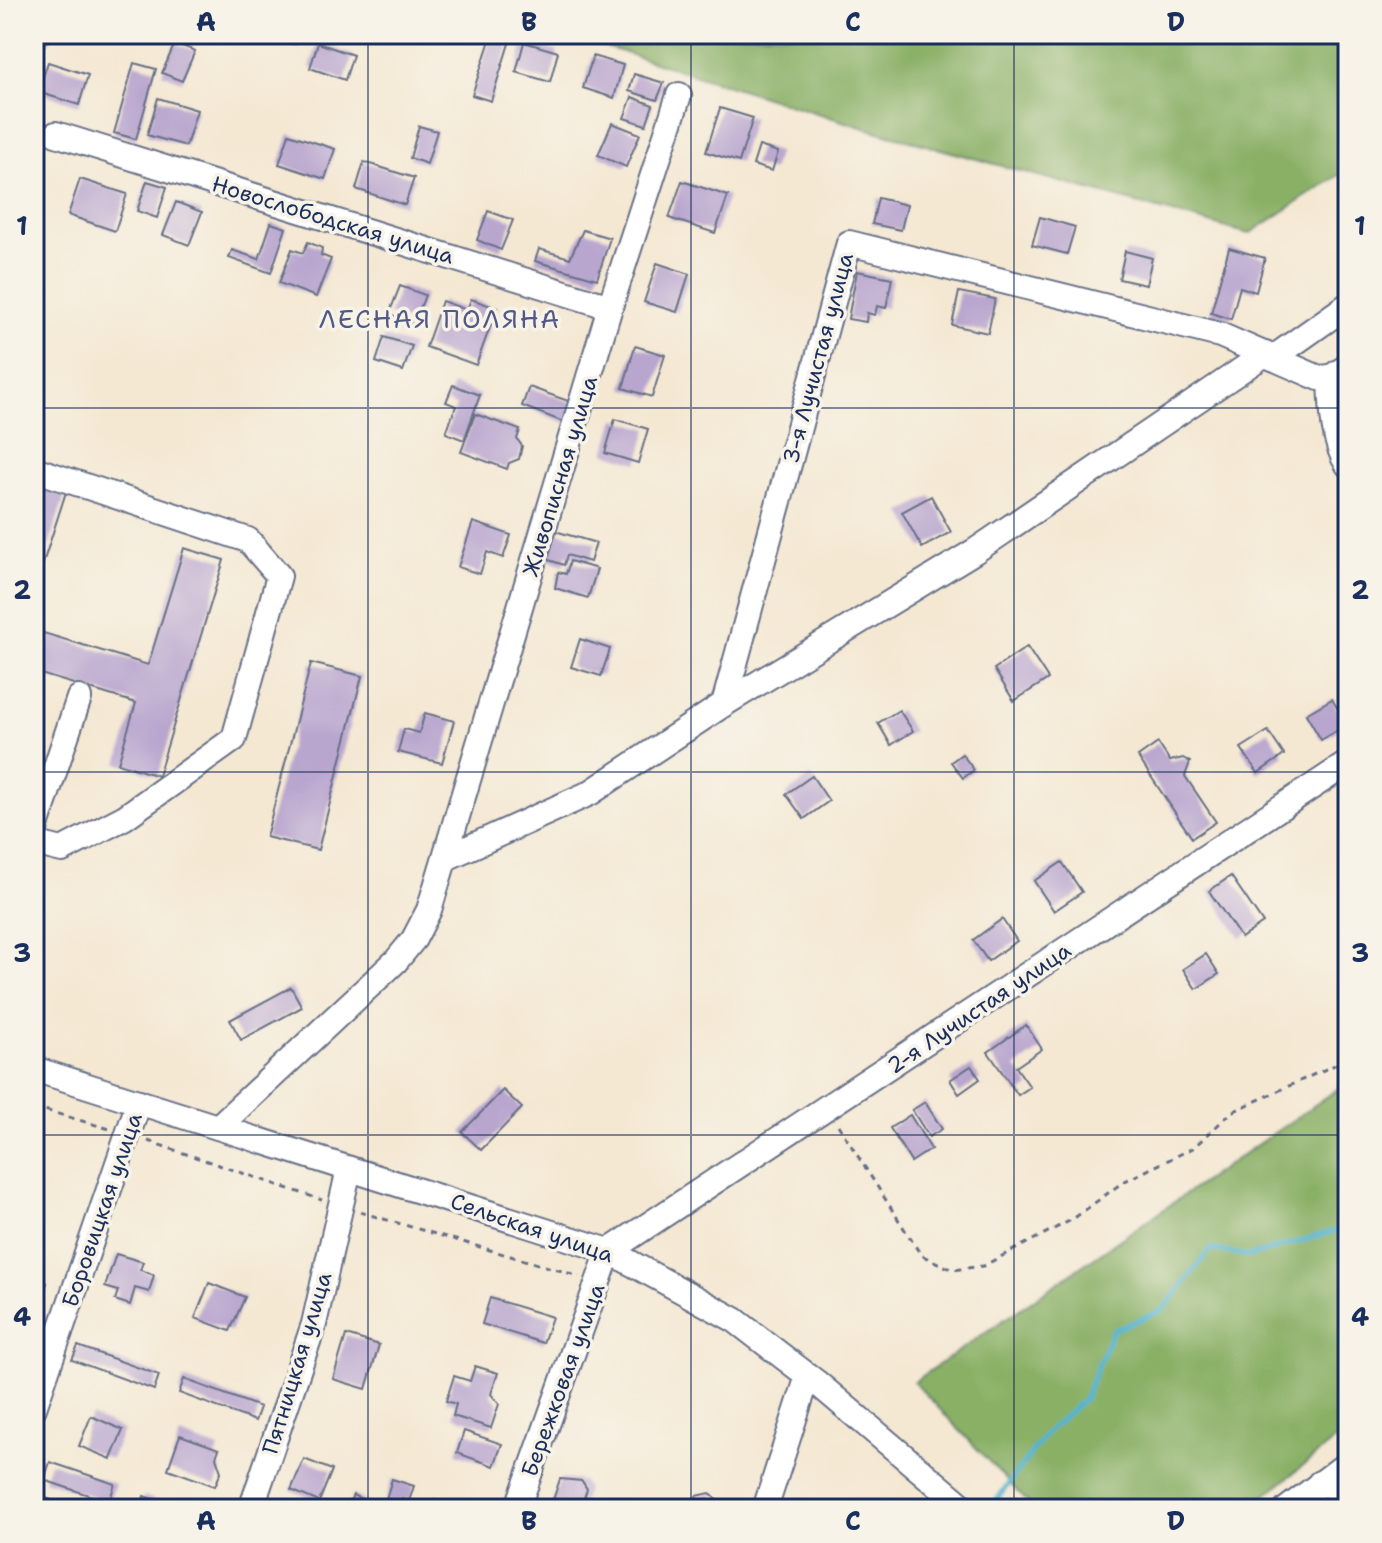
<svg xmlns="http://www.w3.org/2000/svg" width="1382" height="1543" font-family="'Shantell Sans',sans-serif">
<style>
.forest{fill:#8ab066;stroke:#527062;stroke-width:2}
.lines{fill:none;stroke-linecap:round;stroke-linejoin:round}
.stream{stroke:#52b4d1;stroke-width:5}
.building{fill:#b9a6cf}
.minor-casing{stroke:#677087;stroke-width:28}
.path{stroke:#677087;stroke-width:3;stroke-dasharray:6 6;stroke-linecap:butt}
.minor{stroke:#fff;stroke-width:24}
.grid{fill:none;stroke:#1b2f5e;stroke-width:2;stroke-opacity:0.55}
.labels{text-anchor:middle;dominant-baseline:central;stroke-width:7;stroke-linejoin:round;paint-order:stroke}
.street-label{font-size:22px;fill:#1b2f5e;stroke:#f7f3e8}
.quarter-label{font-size:26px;letter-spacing:2px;fill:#525986;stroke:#f7f3e8}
.neatline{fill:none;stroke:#1b2f5e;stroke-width:3}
.grid-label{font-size:26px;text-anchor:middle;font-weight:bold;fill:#1b2f5e}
</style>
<rect width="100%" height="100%" fill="#f7f3e8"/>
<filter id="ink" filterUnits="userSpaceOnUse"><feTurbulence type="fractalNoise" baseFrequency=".0125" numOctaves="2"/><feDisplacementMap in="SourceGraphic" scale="16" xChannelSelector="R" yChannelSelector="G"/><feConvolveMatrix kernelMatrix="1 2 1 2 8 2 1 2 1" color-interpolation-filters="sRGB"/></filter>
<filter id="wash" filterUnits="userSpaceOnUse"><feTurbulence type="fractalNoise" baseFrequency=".006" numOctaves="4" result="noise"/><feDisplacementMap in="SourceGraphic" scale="32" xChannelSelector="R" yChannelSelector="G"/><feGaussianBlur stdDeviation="1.8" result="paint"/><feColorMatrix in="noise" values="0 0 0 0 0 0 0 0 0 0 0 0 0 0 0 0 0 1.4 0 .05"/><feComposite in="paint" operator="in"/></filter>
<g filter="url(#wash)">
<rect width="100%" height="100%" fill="#f4e8d3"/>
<!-- forest -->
<g class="forest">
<polygon points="34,34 52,34 34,65"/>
<polygon points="565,34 1348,34 1348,169 1249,234 868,129"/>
<polygon points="1348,1082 1348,1430 1248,1509 1034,1509 914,1382"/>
</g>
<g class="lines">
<!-- stream -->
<polyline class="stream" points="996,1501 1046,1433 1084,1399 1113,1330 1163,1310 1211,1249 1249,1256 1348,1227"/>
</g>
<g id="blocks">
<!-- building -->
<g class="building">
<polygon points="281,34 298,34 295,44 280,40"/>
<polygon points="492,34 511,37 491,101 472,95"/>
<polygon points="524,42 558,52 550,82 516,72"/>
<polygon points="175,43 195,51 182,81 162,73"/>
<polygon points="318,43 353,55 345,80 310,68"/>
<polygon points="593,56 623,65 614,98 583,88"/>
<polygon points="48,62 88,75 79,105 38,92"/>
<polygon points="134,63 156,69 136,139 114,133"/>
<polygon points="634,74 664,83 657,100 629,91"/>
<polygon points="632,97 653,105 646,125 624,118"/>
<polygon points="158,98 197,110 186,146 147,135"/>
<polygon points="720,108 753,118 739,162 706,152"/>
<polygon points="612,123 640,134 626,167 598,155"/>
<polygon points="419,126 437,131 427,164 410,158"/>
<polygon points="289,134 335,149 325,179 279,164"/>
<polygon points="759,146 778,152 772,171 753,165"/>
<polygon points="364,162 414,178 405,205 356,189"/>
<polygon points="80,179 127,194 115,231 68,215"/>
<polygon points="147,181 167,187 157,218 137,211"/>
<polygon points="682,181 728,196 715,233 669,218"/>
<polygon points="878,198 907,205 901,230 872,224"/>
<polygon points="176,202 202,212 189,245 163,235"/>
<polygon points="488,211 513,220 501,250 477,240"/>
<polygon points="1040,217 1075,227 1067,254 1032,245"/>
<polygon points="271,223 286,228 271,273 229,258 232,250 259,259"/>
<polygon points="583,230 610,238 597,279 535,261 539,249 570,258"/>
<polygon points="308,242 322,248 321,255 331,259 316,297 279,283 292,249 303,253"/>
<polygon points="1229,248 1265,258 1256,292 1240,287 1231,319 1211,313"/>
<polygon points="1125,251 1152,258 1146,285 1119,279"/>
<polygon points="657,263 689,274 677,312 644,302"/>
<polygon points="857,271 892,278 886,308 877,306 875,315 867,313 866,322 848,319"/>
<polygon points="400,286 425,295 414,324 389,314"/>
<polygon points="959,292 995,299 988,333 952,325"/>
<polygon points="471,299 497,308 476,365 426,347 442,301 467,310"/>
<polygon points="384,337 412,346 403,371 376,362"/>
<polygon points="635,346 665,355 652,397 623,388"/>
<polygon points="453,385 480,395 464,440 446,433 456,406 446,402"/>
<polygon points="529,387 574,403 566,423 522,406"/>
<polygon points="475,414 520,430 517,439 522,446 519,459 509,463 507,469 461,452"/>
<polygon points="615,419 648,429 638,463 605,453"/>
<polygon points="34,482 66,492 35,588 34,588"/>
<polygon points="931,496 951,532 922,548 902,512"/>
<polygon points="473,522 511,535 503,558 487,552 480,574 458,567"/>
<polygon points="555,531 596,543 590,562 567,555 564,565 546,559"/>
<polygon points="184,548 224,560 158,776 118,763 136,703 34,672 34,630 148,665"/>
<polygon points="570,561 597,569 588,598 555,588 558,572 566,574"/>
<polygon points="580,639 610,649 601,676 571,667"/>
<polygon points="1027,647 1048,679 1014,701 994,669"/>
<polygon points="311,663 362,676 318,850 266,837"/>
<polygon points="1332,699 1347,725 1321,740 1306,714"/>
<polygon points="899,710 913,731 891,745 878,723"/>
<polygon points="425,713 454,721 442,763 398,752 404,729 419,733"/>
<polygon points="1268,731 1284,755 1258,773 1241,748"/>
<polygon points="1158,743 1170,761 1183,758 1190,762 1185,776 1216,822 1192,838 1138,757"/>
<polygon points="962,754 974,770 963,778 951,762"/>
<polygon points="812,776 829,801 804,819 786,794"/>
<polygon points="1348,833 1348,862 1336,839"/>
<polygon points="1062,862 1082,892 1054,911 1034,881"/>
<polygon points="1231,876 1263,923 1241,938 1209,891"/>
<polygon points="1002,919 1017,941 988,961 973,940"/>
<polygon points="1206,954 1219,974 1196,989 1183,969"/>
<polygon points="291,987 302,1007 241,1040 230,1020"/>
<polygon points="1026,1025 1042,1049 1016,1067 1030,1087 1018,1095 988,1052"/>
<polygon points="971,1066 980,1079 959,1094 950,1080"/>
<polygon points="503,1090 522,1108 481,1150 462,1132"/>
<polygon points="925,1102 942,1129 929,1137 912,1110"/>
<polygon points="910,1115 931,1149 911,1162 890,1128"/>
<polygon points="116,1254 143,1262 140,1270 154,1275 149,1292 135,1288 130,1305 115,1300 118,1291 105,1287"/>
<polygon points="34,1278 47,1283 34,1319"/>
<polygon points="209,1283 245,1297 230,1331 195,1318"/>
<polygon points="490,1298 552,1317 543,1343 482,1324"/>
<polygon points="346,1335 379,1345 366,1389 333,1379"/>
<polygon points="78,1346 159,1375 154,1390 72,1360"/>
<polygon points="475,1366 498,1373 491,1394 499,1404 491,1428 453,1416 456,1404 446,1401 454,1376 470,1381"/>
<polygon points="184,1379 260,1407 255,1421 179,1393"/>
<polygon points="91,1416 123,1430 111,1459 79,1446"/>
<polygon points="464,1431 502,1444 494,1466 457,1453"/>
<polygon points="180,1435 219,1449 216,1457 221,1472 215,1486 168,1469"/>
<polygon points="304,1459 332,1470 319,1502 291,1490"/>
<polygon points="50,1462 115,1484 109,1502 44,1480"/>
<polygon points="392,1479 414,1486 409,1501 401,1499 398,1509 383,1509"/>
<polygon points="560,1479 582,1481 587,1489 582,1504 595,1509 550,1509"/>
<polygon points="710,1493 722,1506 721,1509 692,1509 696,1496"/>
<polygon points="35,1494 62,1504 60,1509 34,1509"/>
<polygon points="353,1495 369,1503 366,1509 346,1509"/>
<polygon points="144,1496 179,1509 140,1509"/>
<polygon points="434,1500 457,1509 431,1509"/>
</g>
</g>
</g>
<g filter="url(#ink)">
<use href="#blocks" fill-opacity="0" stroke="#677087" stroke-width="2"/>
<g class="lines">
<defs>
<g id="minor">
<polyline points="56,134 610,307"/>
<polyline points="1273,358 1348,305"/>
<path d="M 1331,377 C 1332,405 1332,441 1348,465"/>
<polyline points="34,469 248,540 279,576 234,739 125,817 62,850 34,843"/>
<polyline points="724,704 849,243 1220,335 1319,378 1331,377 1348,366"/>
<polyline points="34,832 79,698"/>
<polyline points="446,858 590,793 724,704 975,551 1265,354"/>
<polyline points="34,1069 609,1251 735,1320 816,1382 966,1509"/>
<polyline points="218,1127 396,961 414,939 429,910 610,307 679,95"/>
<polyline points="609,1251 1348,763"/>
<polyline points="34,1408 139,1102"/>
<polyline points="1320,1483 1348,1492"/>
<polyline points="251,1509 314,1324 349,1169"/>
<polyline points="517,1509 609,1251"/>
<polyline points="765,1509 808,1376"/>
<polyline points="1287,1509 1348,1463"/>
</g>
</defs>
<!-- minor casing -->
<use href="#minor" class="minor-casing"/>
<!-- path -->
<g class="path">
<polyline points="34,1107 110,1129"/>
<polyline points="838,1125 921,1255 953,1270 983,1266 1073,1219 1123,1182 1193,1148 1232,1112 1348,1059"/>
<polyline points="148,1141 322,1200"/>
<polyline points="360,1212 579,1276"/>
</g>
<!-- minor -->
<use href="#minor" class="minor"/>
</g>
</g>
<!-- grid -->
<path class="grid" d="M 368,34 L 368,1509M 691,34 L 691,1509M 1014,34 L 1014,1509M 34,408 L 1348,408M 34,772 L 1348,772M 34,1135 L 1348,1135"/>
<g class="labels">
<!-- street labels -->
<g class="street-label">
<text transform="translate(333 220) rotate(17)">Новослободская улица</text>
<text transform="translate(818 358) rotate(-75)">3-я Лучистая улица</text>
<text transform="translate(560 476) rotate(-73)">Живописная улица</text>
<text transform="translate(979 1008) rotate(-34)">2-я Лучистая улица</text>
<text transform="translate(102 1210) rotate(-71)">Боровицкая улица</text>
<text transform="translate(532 1228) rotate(19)">Сельская улица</text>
<text transform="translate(297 1363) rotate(-73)">Пятницкая улица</text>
<text transform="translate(563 1380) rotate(-70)">Бережковая улица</text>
</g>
<!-- quarter labels -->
<g class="quarter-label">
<text x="440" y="318">ЛЕСНАЯ ПОЛЯНА</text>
</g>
</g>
<!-- margin -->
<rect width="1382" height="1543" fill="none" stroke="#f7f3e8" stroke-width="88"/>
<rect x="44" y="44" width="1294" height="1455" class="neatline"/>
<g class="grid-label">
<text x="206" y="31">A</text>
<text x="529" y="31">B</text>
<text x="853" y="31">C</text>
<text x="1176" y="31">D</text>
<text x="22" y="235">1</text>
<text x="1360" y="235">1</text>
<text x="22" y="599">2</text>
<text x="1360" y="599">2</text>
<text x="22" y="962">3</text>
<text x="1360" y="962">3</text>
<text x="22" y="1326">4</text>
<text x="1360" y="1326">4</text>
<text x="206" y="1530">A</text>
<text x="529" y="1530">B</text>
<text x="853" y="1530">C</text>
<text x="1176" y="1530">D</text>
</g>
</svg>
